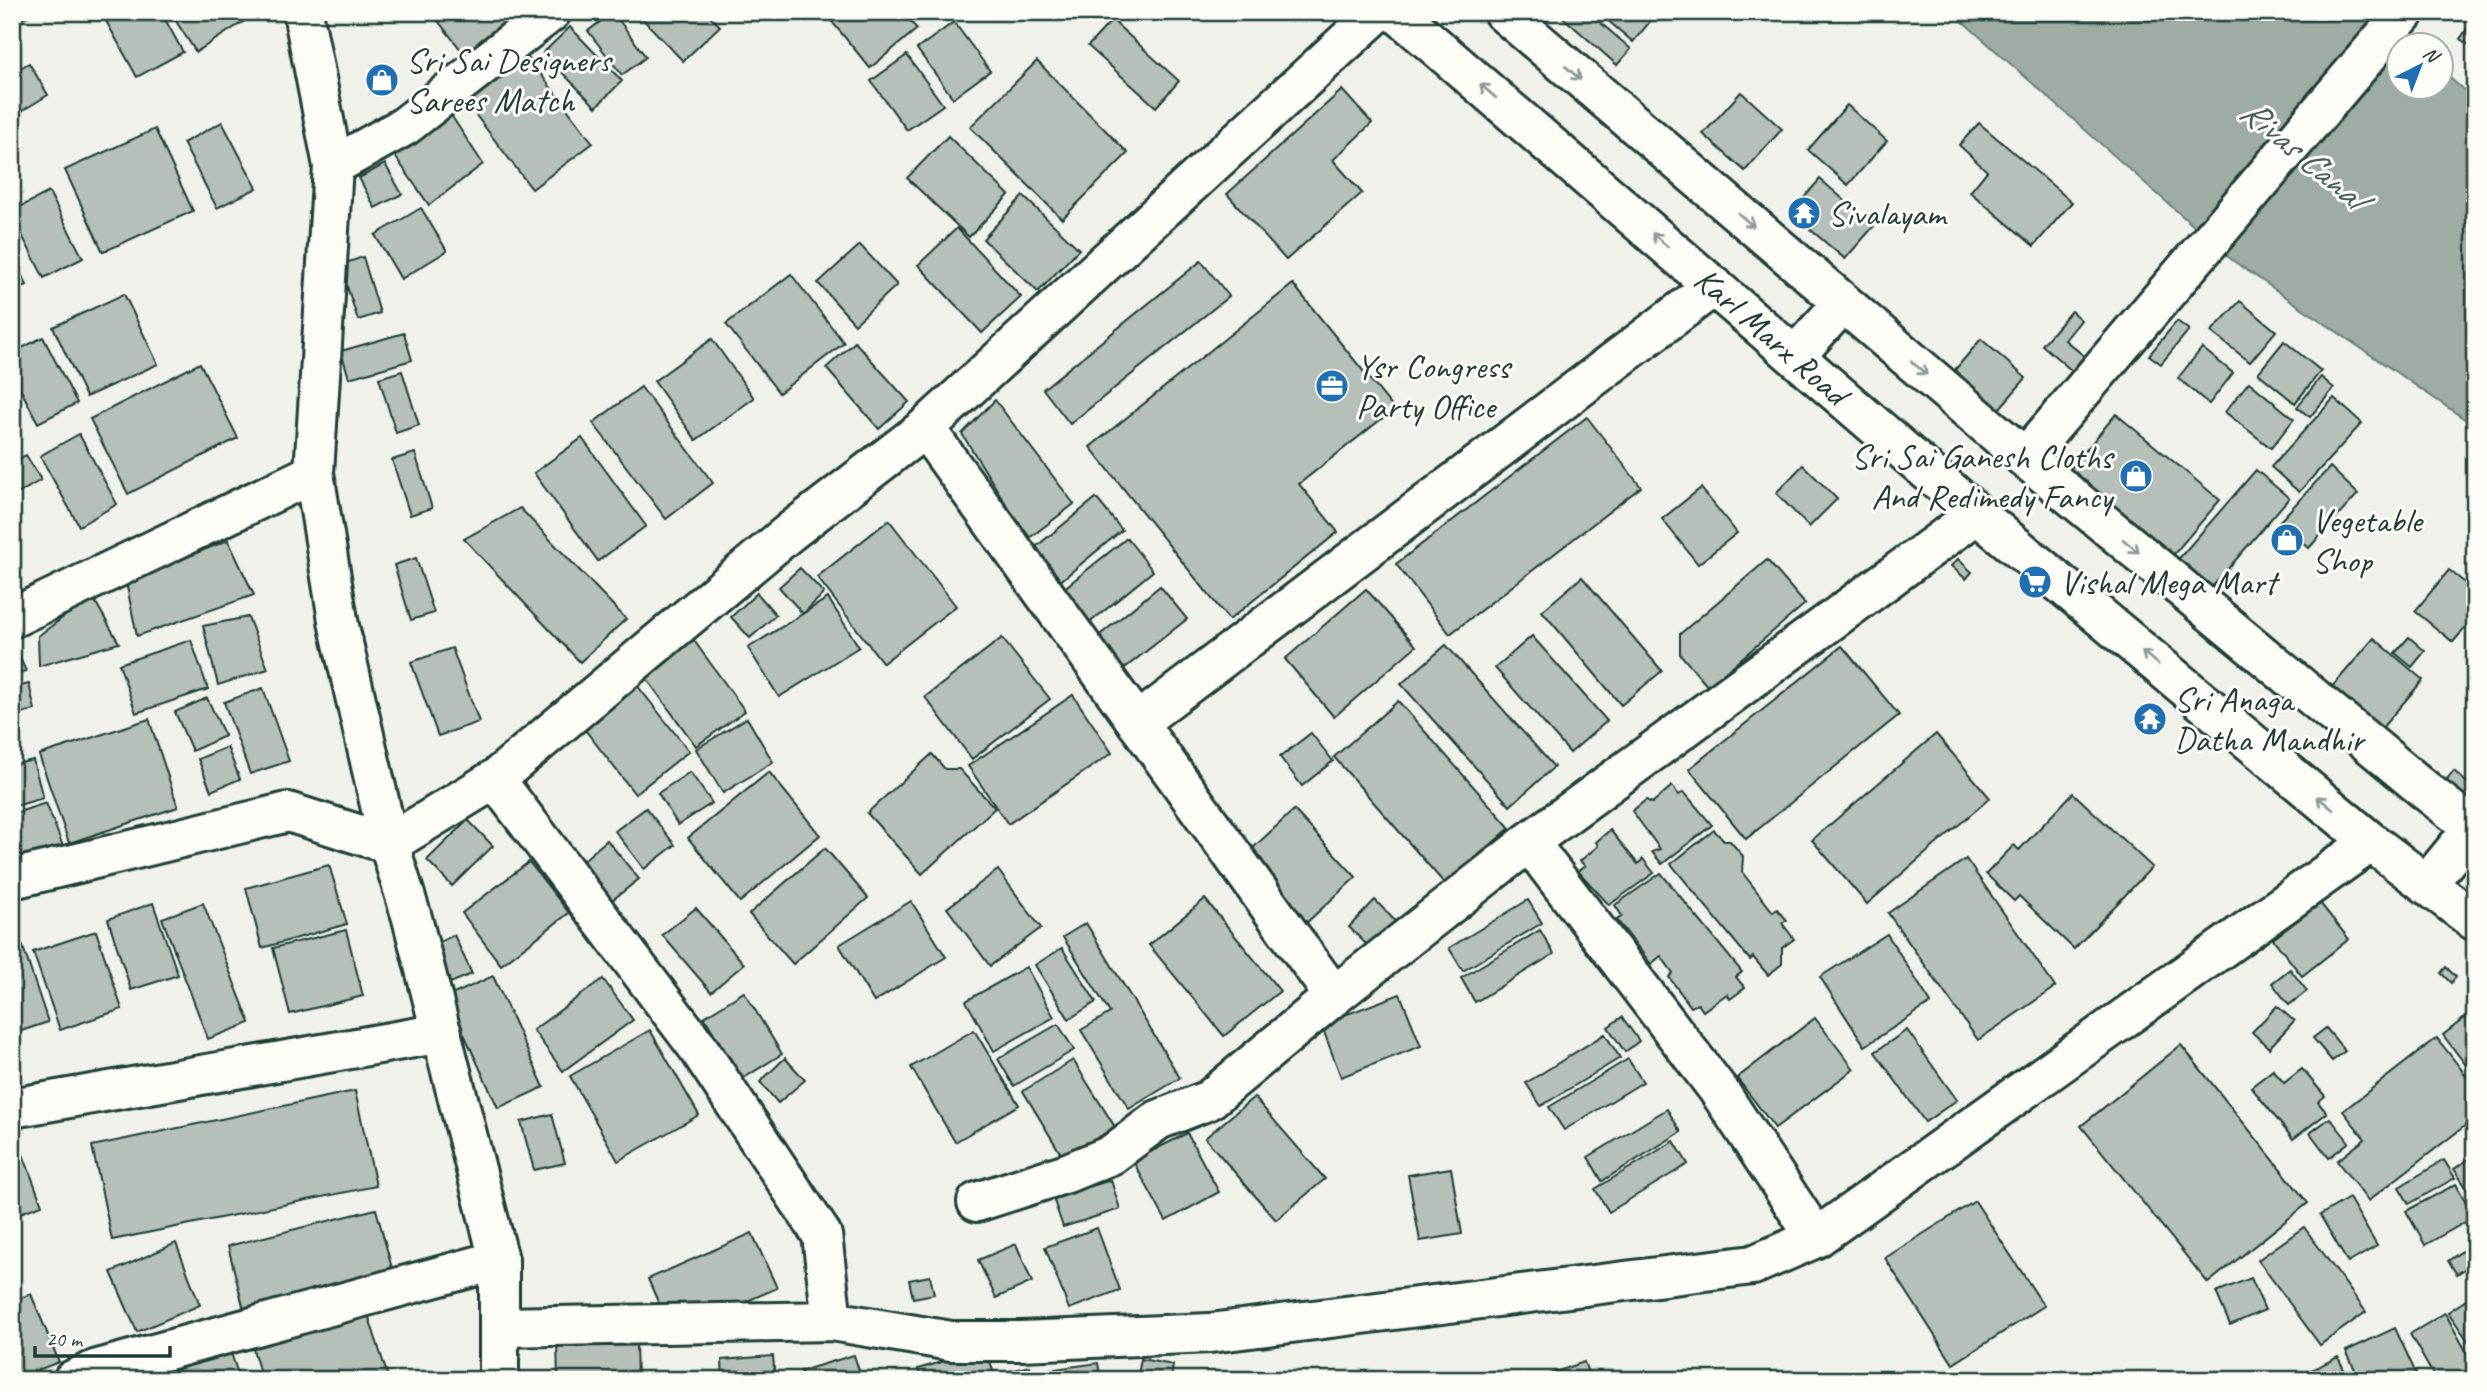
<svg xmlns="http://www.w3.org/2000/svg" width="2487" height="1392" font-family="Caveat,sans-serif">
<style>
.water{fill:#9faca4;stroke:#6c8077;stroke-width:2}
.building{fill:#b6bfb8;stroke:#1f3d34;stroke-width:2}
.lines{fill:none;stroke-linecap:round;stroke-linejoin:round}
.minor-casing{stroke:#1f3d34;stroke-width:44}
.major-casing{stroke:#1f3d34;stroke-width:44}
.minor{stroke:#fdfcf7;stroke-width:38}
.major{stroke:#fdfcf7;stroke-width:38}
.oneway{stroke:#8e9c96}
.labels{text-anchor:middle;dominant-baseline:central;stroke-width:6;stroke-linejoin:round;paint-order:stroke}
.poi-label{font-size:35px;fill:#1f3d34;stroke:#fdfcf7;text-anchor:start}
.street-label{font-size:35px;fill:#1f3d34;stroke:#fdfcf7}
.water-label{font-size:37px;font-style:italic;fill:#455e56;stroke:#fdfcf7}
</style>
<rect width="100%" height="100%" fill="#f0f1eb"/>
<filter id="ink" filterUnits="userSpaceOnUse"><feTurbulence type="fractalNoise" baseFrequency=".0143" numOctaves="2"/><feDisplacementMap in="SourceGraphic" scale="14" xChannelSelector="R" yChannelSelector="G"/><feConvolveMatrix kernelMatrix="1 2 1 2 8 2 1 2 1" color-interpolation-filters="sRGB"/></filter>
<g filter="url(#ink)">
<!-- water -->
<polygon class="water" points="1952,12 2376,12 2413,45 2400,46 2400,88 2442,88 2442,71 2475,100 2475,426 2232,260"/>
<!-- building -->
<g class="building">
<polygon points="12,12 34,12 12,26"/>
<polygon points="117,12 161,12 183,52 137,77 105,19"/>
<polygon points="170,12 240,12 246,20 196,52"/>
<polygon points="431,12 521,12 466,56"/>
<polygon points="613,12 646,57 622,75 588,31"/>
<polygon points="636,12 706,12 720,26 683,61"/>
<polygon points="824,12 903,12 917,29 870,68"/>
<polygon points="1557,12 1588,12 1631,49 1617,65"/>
<polygon points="1598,12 1658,12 1633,42"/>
<polygon points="1112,20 1179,81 1156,107 1088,46"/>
<polygon points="2473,20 2475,21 2475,49 2460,39"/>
<polygon points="954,22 990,71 953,98 917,49"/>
<polygon points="570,27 622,81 596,107 543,53"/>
<polygon points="520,47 593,143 532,189 459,93"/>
<polygon points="907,55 943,105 907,130 871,81"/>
<polygon points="1037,61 1128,153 1062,219 970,127"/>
<polygon points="29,63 48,95 12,117 12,73"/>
<polygon points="1342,90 1372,123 1333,160 1362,193 1286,260 1227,194"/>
<polygon points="1741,92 1782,129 1745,171 1703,134"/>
<polygon points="1847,105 1887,141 1848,185 1808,150"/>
<polygon points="449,112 483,164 429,205 392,152"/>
<polygon points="222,122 257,188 217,208 183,143"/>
<polygon points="1979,123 2072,202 2034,246 1970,192 1987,171 1959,145"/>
<polygon points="155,129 193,211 103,252 65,170"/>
<polygon points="948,136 1009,195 969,237 907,178"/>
<polygon points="385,164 402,194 375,208 359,178"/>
<polygon points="1820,179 1874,226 1845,259 1791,213"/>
<polygon points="49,192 83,258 44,278 12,216 12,211"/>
<polygon points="1023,196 1079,249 1038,292 983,239"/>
<polygon points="421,208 447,251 401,279 375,235"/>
<polygon points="957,228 1021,297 982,333 918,265"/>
<polygon points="860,245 897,285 855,324 818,283"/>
<polygon points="363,257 380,313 358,320 340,265"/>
<polygon points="12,258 27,285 12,292"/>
<polygon points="1201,261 1229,296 1070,424 1043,389"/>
<polygon points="791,274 844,343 779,393 726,324"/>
<polygon points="1293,284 1394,409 1299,484 1338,532 1229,620 1090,447"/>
<polygon points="124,294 158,364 86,397 53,327"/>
<polygon points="2240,301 2276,331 2250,362 2211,332"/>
<polygon points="2071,311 2081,320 2065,340 2084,356 2072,371 2042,345"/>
<polygon points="2177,321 2189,330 2161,364 2149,355"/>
<polygon points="404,333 412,360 349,378 341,351"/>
<polygon points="43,337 77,403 38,423 12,373 12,353"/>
<polygon points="712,339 754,398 696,440 654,381"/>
<polygon points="1981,339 2026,378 1999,409 1954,371"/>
<polygon points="2284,341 2321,371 2295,403 2258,373"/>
<polygon points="855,342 909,402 879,429 826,368"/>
<polygon points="2202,348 2233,373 2209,404 2178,378"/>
<polygon points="200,363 238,438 128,494 90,419"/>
<polygon points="402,371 419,425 396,433 379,378"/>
<polygon points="2321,377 2334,388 2310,417 2297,407"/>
<polygon points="2249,382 2294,419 2271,448 2225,412"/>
<polygon points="641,387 713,483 666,519 593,423"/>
<polygon points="2334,398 2362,423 2299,492 2271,467"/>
<polygon points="995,400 1074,504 1028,539 962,434"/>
<polygon points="2116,414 2220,500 2168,561 2065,475"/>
<polygon points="1587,417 1641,487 1450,634 1396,564"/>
<polygon points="79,434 117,504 79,526 40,456"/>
<polygon points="582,438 646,526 598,561 534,473"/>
<polygon points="415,453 432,508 410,515 392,460"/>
<polygon points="26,455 41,480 12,497 12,463"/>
<polygon points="1803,465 1837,499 1809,527 1776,493"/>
<polygon points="2330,467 2358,494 2309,548 2279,522"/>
<polygon points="2256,470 2289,498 2201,600 2168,571"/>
<polygon points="1701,488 1737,533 1698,564 1662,519"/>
<polygon points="1096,498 1122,530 1058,583 1032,550"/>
<polygon points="520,508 626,619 580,662 464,539"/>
<polygon points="889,520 956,606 883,663 817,577"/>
<polygon points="1127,538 1153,571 1088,624 1062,590"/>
<polygon points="228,540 254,595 137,636 126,582"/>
<polygon points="416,558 434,613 411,620 394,565"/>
<polygon points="1958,559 1972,572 1966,579 1951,566"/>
<polygon points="1767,560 1805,604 1708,687 1680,654 1680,634"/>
<polygon points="800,568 824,593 803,614 779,587"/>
<polygon points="2449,570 2475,591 2475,617 2453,642 2415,611"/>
<polygon points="1582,577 1662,671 1621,705 1542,611"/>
<polygon points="1160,586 1187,619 1121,671 1095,639"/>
<polygon points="1366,589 1416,646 1334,717 1285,659"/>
<polygon points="757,593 776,615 750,638 731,617"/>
<polygon points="92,596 119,643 39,666 38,636"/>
<polygon points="828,598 859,647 779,697 748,648"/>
<polygon points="248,617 268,669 218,685 203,626"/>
<polygon points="687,631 745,711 696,746 638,667"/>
<polygon points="1532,636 1607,721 1570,753 1495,668"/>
<polygon points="2409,637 2425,651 2412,667 2395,653"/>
<polygon points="1002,638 1050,699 972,759 925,697"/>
<polygon points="2374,638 2423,680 2381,729 2332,687"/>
<polygon points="191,640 208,689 136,713 119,664"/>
<polygon points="12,641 26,671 12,675"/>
<polygon points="1446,645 1554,767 1510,806 1401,684"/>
<polygon points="1842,646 1899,715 1746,839 1689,769"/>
<polygon points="452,648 479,722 438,736 411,662"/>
<polygon points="629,675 689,751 635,794 575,717"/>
<polygon points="29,684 35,710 12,715 12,688"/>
<polygon points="263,688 289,761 250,774 224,702"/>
<polygon points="1073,695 1112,753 1008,824 968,766"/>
<polygon points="207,698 225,736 192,751 175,712"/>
<polygon points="1398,701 1510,828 1445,884 1334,757"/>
<polygon points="747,718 773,762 723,793 696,749"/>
<polygon points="149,719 178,807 69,843 39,755"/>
<polygon points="1311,733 1333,761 1302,786 1280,757"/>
<polygon points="1936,734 1990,798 1867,904 1812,840"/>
<polygon points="227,747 240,779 211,791 198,759"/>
<polygon points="932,754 945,769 959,769 995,808 922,874 867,813"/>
<polygon points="33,760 43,798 12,807 12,765"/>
<polygon points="2454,771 2475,790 2475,795 2468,802 2445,781"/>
<polygon points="690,772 712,803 678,825 658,793"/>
<polygon points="769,772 820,835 740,902 688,838"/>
<polygon points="1672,786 1679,795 1684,792 1712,825 1662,864 1652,852 1660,849 1632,811 1646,800 1652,803"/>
<polygon points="2073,793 2152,867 2074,949 2019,896 2014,901 1986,874 2014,845 2019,850"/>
<polygon points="46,803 66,854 12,868 12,814"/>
<polygon points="646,808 675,845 644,869 615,831"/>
<polygon points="1294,810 1356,877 1304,925 1242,858"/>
<polygon points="468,820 493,846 452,886 427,860"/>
<polygon points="1610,830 1638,864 1643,859 1654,873 1609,905 1578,871 1585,866 1580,861 1598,846 1596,842"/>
<polygon points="1714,830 1724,841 1730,841 1743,856 1742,872 1773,912 1777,909 1787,920 1782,923 1794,939 1782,948 1782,964 1768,975 1753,957 1750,960 1671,864"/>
<polygon points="607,840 639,879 611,901 579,864"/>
<polygon points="825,848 868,898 793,964 749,914"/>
<polygon points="1966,859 2055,987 1978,1040 1888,913"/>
<polygon points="529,862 569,913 501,965 462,913"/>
<polygon points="329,865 347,924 262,948 246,888"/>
<polygon points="998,870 1041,928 990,966 947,908"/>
<polygon points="1661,873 1742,972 1736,977 1745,988 1730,999 1727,994 1703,1011 1698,1004 1691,1007 1669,977 1673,973 1661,956 1651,964 1617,920 1622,916 1615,905"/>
<polygon points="1205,899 1280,991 1224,1036 1149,945"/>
<polygon points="1375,900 1399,925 1373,951 1349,927"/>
<polygon points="1528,900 1542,923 1463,971 1449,948"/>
<polygon points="911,901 946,957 874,1002 839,945"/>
<polygon points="153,903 178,975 131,990 108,919"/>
<polygon points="203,903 250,1023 208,1039 162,918"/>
<polygon points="2320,903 2349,939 2302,976 2273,939"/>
<polygon points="696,908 744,964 711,992 662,935"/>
<polygon points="1086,923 1180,1078 1129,1109 1081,1030 1110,1013 1063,937"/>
<polygon points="346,930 363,996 290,1014 273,948"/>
<polygon points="1540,930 1554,954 1475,1002 1461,978"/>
<polygon points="96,931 122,1009 60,1030 33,952"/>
<polygon points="1887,934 1931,1003 1865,1046 1820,977"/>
<polygon points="454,935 472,974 448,984 431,946"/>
<polygon points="22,944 48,1022 12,1034 12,948"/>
<polygon points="1062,948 1096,1002 1069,1019 1035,965"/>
<polygon points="1026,967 1054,1017 994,1051 966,1001"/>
<polygon points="2446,967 2456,977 2451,983 2441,973"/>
<polygon points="2290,969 2307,991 2289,1005 2272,983"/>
<polygon points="493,976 544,1087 498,1108 447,997"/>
<polygon points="603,979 633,1020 563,1071 533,1030"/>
<polygon points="744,992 782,1054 742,1079 704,1017"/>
<polygon points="1400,994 1421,1046 1341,1077 1321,1024"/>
<polygon points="2277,1006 2294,1021 2269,1048 2252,1032"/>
<polygon points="1622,1017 1639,1041 1625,1052 1608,1027"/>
<polygon points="2466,1017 2475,1028 2475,1077 2443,1035"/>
<polygon points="1815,1018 1854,1069 1775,1128 1737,1078"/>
<polygon points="1058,1024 1074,1050 1014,1086 998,1059"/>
<polygon points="2326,1028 2345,1051 2332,1061 2313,1038"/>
<polygon points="650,1030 699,1115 618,1161 570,1076"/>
<polygon points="974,1030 1019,1105 955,1142 911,1067"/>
<polygon points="1907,1030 1957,1100 1925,1122 1875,1052"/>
<polygon points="1605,1034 1620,1058 1541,1106 1526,1083"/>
<polygon points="2437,1038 2475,1087 2475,1118 2368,1201 2337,1161 2365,1139 2343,1111"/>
<polygon points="12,1044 20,1071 12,1073"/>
<polygon points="2181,1045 2308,1203 2208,1283 2081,1126"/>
<polygon points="785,1058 805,1080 778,1103 760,1082"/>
<polygon points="1628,1059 1643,1082 1564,1130 1549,1107"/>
<polygon points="1073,1060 1115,1127 1064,1159 1023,1091"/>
<polygon points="2302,1069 2325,1096 2318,1102 2327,1113 2293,1139 2251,1087 2273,1070 2284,1083"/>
<polygon points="355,1091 376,1186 112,1240 92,1146"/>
<polygon points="1254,1097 1325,1179 1276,1220 1205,1138"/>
<polygon points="1667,1109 1681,1132 1602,1181 1588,1157"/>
<polygon points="552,1114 565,1163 534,1170 521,1122"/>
<polygon points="2330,1118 2349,1142 2329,1158 2310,1133"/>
<polygon points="12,1125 42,1205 12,1216"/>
<polygon points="1187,1133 1219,1192 1166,1221 1133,1161"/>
<polygon points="1674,1141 1688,1164 1609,1212 1595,1189"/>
<polygon points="2475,1155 2475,1201 2454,1169"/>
<polygon points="2444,1160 2455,1178 2409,1204 2399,1187"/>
<polygon points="1451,1168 1462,1234 1420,1241 1408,1175"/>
<polygon points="1111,1180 1120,1209 1063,1227 1053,1198"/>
<polygon points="2456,1184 2474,1217 2425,1245 2406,1211"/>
<polygon points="2349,1198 2377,1246 2348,1263 2320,1215"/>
<polygon points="1975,1201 2044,1306 1953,1364 1885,1258"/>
<polygon points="376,1209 393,1272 244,1310 228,1246"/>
<polygon points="2304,1227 2366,1312 2320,1345 2258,1260"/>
<polygon points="1097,1228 1120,1290 1069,1309 1045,1247"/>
<polygon points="752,1233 777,1288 706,1319 699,1304 665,1318 648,1279"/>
<polygon points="176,1243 200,1305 137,1332 111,1272"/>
<polygon points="1016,1244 1032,1282 996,1298 978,1260"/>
<polygon points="2469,1246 2475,1255 2475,1262 2457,1274 2448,1261"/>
<polygon points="930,1276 934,1294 913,1298 909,1280"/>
<polygon points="2251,1278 2265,1310 2230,1325 2216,1292"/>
<polygon points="31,1294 59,1362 12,1380 12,1301"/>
<polygon points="2475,1294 2475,1351 2448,1312"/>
<polygon points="365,1305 389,1380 262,1380 250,1339"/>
<polygon points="2445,1313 2475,1367 2452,1380 2436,1380 2410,1334"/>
<polygon points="2395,1328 2419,1380 2360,1380 2346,1351"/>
<polygon points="226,1338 240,1380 182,1380 174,1358"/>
<polygon points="636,1341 637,1379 558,1380 557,1342"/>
<polygon points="986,1349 996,1380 922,1380 918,1369"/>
<polygon points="854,1355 862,1380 803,1380 801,1371"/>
<polygon points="773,1356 775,1380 723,1380 722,1360"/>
<polygon points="2338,1357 2349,1380 2304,1380 2301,1375"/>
<polygon points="165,1358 174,1380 116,1380"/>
<polygon points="1141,1359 1173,1365 1171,1380 1137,1380"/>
<polygon points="1584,1362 1591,1380 1533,1380"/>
<polygon points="1098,1363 1101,1380 1048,1380 1047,1370"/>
<polygon points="1030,1366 1033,1380 1012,1380 1010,1371"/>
</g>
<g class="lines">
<defs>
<g id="minor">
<polyline points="303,12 333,166 314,473 339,626 389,844 412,918 499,1260 499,1380"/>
<polyline points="333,166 405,126 551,12"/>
<polyline points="925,428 1334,996"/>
<polyline points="2025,458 2405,12"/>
<polyline points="12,618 314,473"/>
<polyline points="1137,723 1714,286"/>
<polyline points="495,779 699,1049 822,1235 832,1321"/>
<polyline points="1529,842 1719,1091 1816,1238"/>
<polyline points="12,879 288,812 389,844 495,779 790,532 925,428 1378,12"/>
<polyline points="12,1108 442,1033"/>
<polyline points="977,1202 1067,1173 1111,1155 1158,1120 1209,1100 1334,996 1529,842 1977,514"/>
<polyline points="500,1327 832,1321 951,1341 1021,1341 1210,1333 1753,1265 1816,1238 2371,842"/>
<polyline points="73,1380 98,1369 499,1260"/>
</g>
<g id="major">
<polyline points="1396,12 1977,514 2371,842 2475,921"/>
<polyline points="1503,12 2025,458 2425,790 2475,829"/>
<polyline points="1795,356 1843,303"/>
<polyline points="2427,884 2473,828"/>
</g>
</defs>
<!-- minor casing -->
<use href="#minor" class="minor-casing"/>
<!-- major casing -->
<use href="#major" class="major-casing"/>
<!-- minor -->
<use href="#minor" class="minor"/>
<!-- major -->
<use href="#major" class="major"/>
</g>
<!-- one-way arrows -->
<defs><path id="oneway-shaft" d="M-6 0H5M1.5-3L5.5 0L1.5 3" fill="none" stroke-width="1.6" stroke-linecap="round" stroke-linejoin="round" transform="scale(1.75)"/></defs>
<g class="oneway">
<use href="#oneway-shaft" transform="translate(1573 73) rotate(41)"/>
<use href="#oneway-shaft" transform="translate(1488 91) rotate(-139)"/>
<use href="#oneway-shaft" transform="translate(1746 220) rotate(41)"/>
<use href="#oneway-shaft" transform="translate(1660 240) rotate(-139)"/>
<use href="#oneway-shaft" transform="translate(1919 368) rotate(40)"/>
<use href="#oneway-shaft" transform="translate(2131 546) rotate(40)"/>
<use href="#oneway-shaft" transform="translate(2150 658) rotate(-140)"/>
<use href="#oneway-shaft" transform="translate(2325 803) rotate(-140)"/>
</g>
</g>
<!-- icons -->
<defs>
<symbol id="shop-disc" viewBox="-11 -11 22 22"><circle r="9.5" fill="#1f6fb2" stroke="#fdfcf7"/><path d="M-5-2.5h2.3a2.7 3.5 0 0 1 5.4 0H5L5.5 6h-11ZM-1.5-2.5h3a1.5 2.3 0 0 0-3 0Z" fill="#fff"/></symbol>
<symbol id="temple-disc" viewBox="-11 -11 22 22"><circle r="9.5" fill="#1f6fb2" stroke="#fdfcf7"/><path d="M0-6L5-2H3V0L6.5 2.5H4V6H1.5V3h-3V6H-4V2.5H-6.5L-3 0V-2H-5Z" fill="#fff"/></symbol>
<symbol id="office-disc" viewBox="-11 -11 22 22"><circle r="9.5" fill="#1f6fb2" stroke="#fdfcf7"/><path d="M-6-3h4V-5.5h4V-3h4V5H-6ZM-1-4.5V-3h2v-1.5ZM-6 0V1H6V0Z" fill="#fff"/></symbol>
<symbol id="supermarket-disc" viewBox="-11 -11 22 22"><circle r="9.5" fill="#1f6fb2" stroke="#fdfcf7"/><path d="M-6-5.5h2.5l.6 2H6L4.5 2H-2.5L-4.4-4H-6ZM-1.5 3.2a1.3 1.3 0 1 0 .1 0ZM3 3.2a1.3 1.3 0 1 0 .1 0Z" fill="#fff"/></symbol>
</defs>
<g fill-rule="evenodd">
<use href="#shop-disc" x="363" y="61" width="38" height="38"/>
<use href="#temple-disc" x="1785" y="194" width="38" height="38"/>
<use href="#office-disc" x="1313" y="367" width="38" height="38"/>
<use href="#shop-disc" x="2117" y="457" width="38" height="38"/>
<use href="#shop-disc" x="2268" y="521" width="38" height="38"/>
<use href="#supermarket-disc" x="2016" y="563" width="38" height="38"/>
<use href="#temple-disc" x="2131" y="700" width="38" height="38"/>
</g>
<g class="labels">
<!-- poi labels -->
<g class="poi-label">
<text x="406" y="60">Sri Sai Designers<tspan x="406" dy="40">Sarees Match</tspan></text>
<text x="1828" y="213">Sivalayam</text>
<text x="1356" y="366">Ysr Congress<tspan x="1356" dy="40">Party Office</tspan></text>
<text x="2112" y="456" text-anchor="end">Sri Sai Ganesh Cloths<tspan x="2112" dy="40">And Redimedy Fancy</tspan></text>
<text x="2312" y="520">Vegetable<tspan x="2312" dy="40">Shop</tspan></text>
<text x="2060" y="582">Vishal Mega Mart</text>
<text x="2174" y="699">Sri Anaga<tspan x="2174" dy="40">Datha Mandhir</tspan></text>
</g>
<!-- street labels -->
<g class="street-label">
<text transform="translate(1771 336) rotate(41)">Karl Marx Road</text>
</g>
<!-- water labels -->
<g class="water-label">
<text transform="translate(2303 153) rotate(40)">Rivas Canal</text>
</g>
</g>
<!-- margin -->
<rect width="2487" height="1392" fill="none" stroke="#fdfcf7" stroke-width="42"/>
<rect x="21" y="21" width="2445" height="1350" fill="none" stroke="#1f3d34" stroke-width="2.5" filter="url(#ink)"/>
<!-- north arrow -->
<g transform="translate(2420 66) rotate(42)"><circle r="33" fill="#fdfcf7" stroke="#a4b0a9" stroke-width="2"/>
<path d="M0-5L12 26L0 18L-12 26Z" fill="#1f6fb2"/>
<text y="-10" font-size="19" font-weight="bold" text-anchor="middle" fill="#1f3d34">N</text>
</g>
<!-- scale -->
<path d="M35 1346v10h135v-10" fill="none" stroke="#1f3d34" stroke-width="3.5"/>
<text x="46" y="1346" font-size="21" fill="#1f3d34" stroke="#fdfcf7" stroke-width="5" paint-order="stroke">20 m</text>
</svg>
